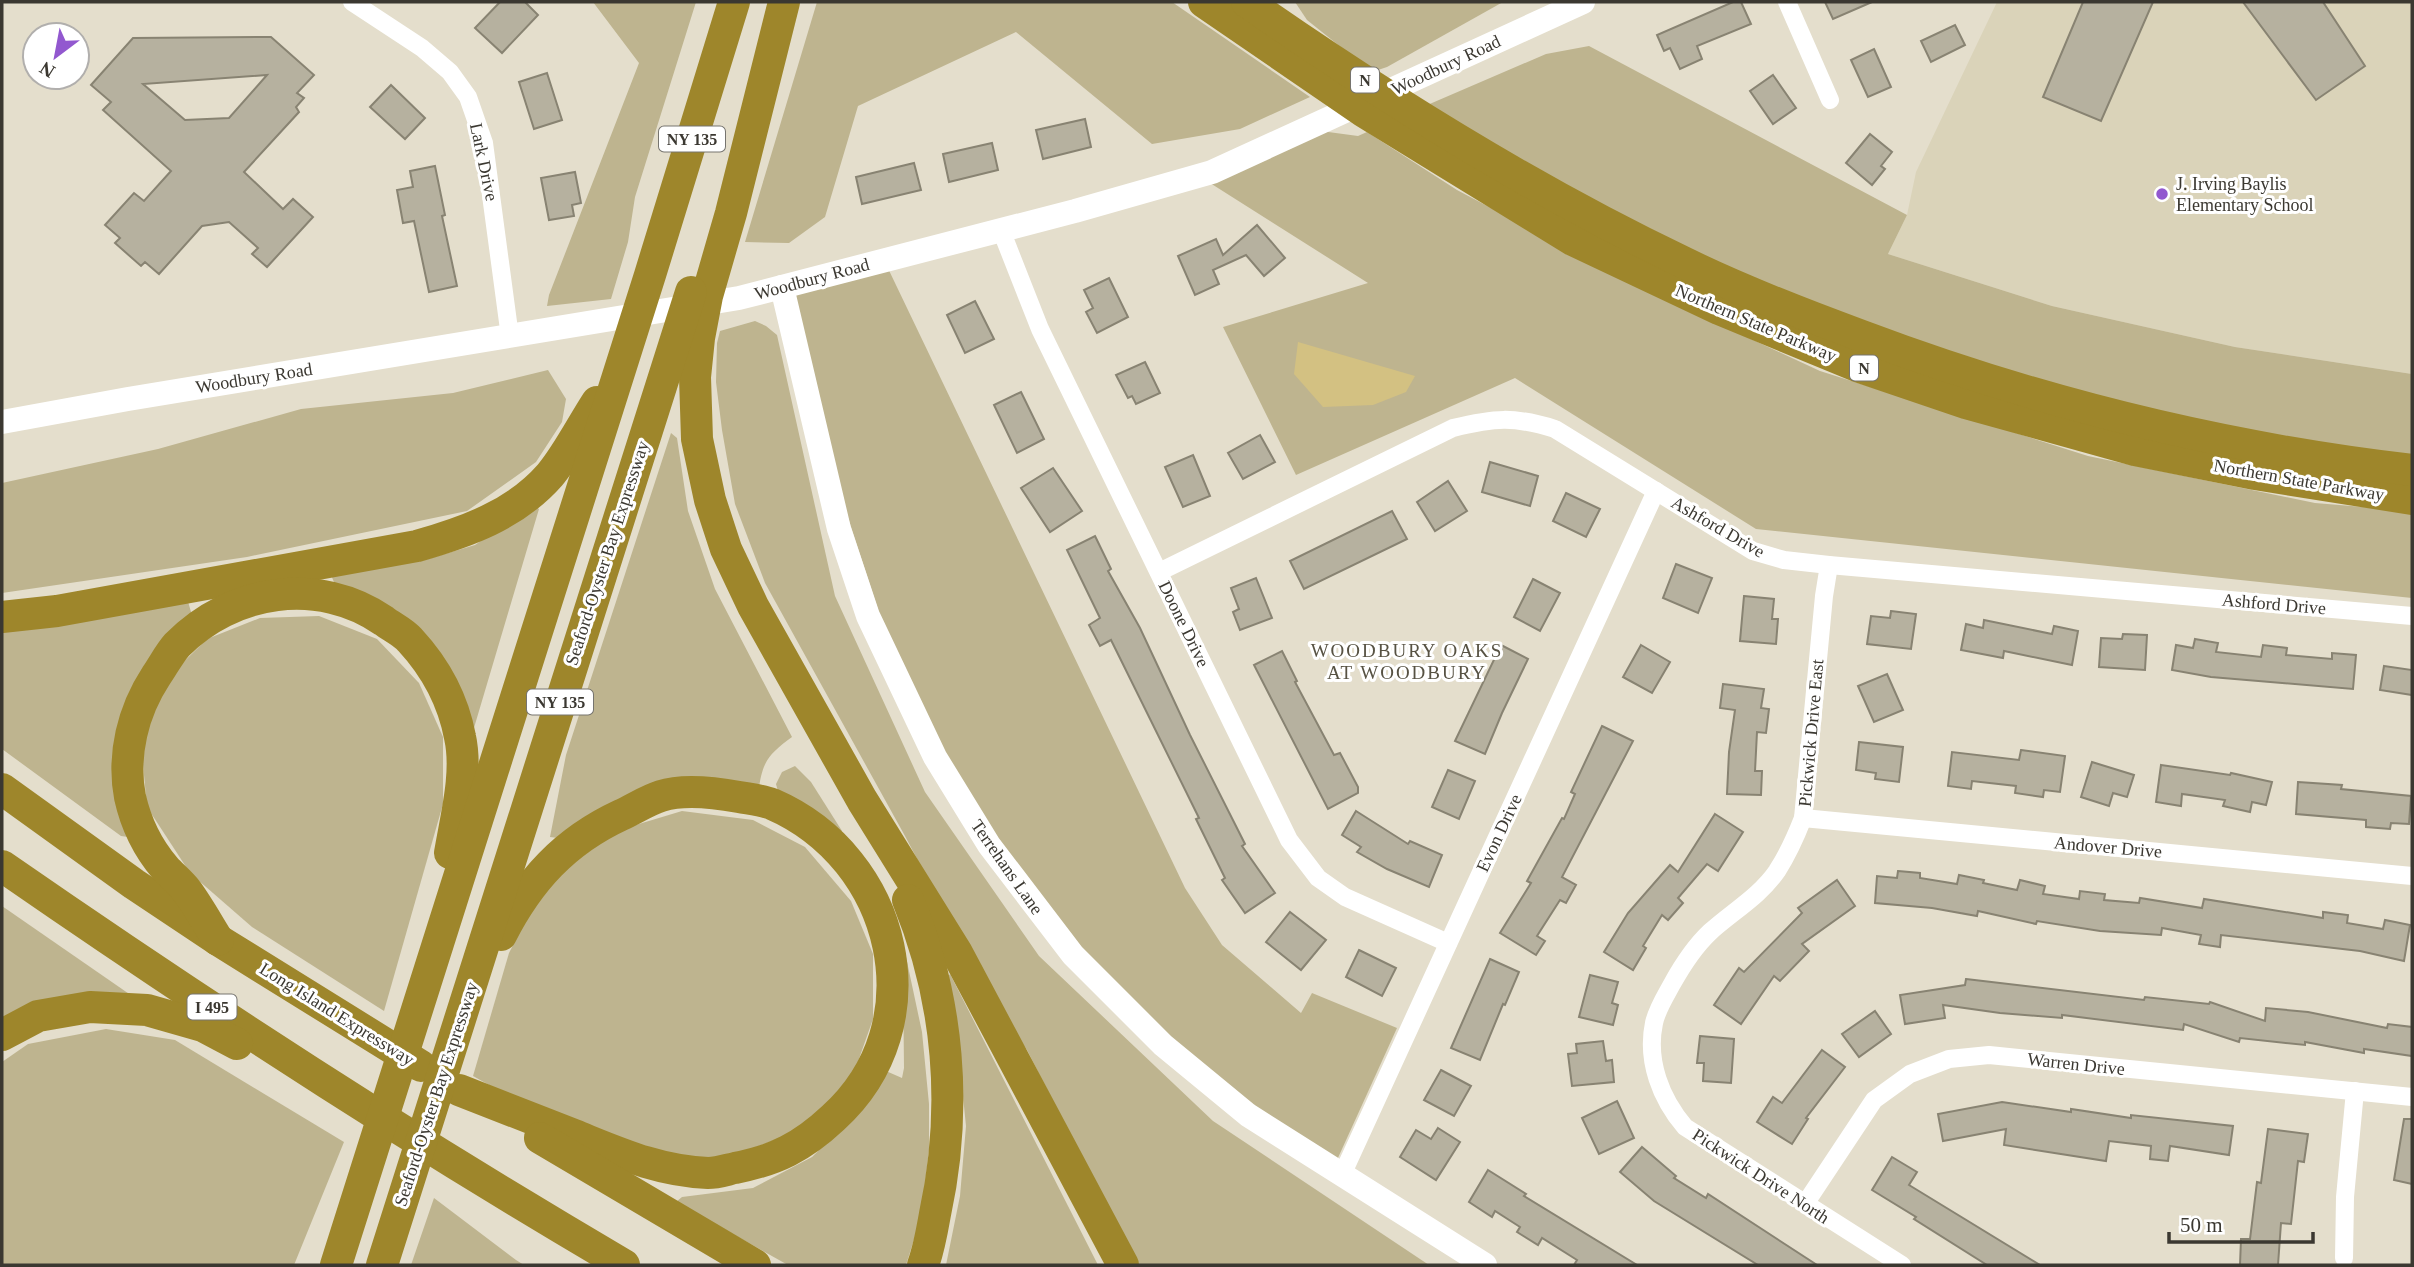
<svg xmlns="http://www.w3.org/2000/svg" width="2414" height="1267" font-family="'Times New Roman',serif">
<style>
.built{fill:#dad3b9}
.green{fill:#beb48f}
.water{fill:#d3c182}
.building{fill:#b6b19f;stroke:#888372;stroke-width:2;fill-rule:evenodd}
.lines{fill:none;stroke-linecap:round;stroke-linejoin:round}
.minor{stroke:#fff;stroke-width:18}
.secondary{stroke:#fff;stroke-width:24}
.motorway{stroke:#9e862b;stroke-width:32}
.poi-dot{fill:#9258cf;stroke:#fff;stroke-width:2.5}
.labels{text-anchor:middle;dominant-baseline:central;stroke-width:6;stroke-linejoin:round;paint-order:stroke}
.shield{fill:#fff;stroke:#76746f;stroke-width:2}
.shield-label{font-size:16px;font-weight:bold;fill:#3b3831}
.street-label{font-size:18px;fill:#3b3831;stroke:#fff}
.poi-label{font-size:18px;fill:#3b3831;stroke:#fff;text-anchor:start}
.neighbourhood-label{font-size:19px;letter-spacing:2px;fill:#575243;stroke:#fff}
</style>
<rect width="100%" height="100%" fill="#e4decc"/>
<!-- built -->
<polygon class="built" points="1997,2 2412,2 2412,374 2235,347 2052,306 1888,254 1907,215 1916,172"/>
<!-- green -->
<g class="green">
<polygon points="593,2 696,2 635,197 628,242 611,299 547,306 549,295 639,63"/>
<polygon points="817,2 1172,2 1310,97 1240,129 1152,144 1016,32 858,106 825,217 789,243 745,242"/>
<polygon points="1295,2 1503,2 1387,67 1372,72 1307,20"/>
<polygon points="1589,46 1907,215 1888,254 2052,306 2235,347 2412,374 2412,458 2204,426 1986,366 1796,299 1582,201 1425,106 1546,54"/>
<polygon points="1306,129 1358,136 1367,132 1457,190 1648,291 1820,371 2088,456 2315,503 2412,511 2412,598 1756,529 1515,378 1296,475 1223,327 1368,283 1199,176"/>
<polygon points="884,260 1185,888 1222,945 1301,1013 1312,993 1397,1028 1337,1160 1254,1110 1168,1039 1035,898 939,755 885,631 809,398 782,287"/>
<polygon points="755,321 766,326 777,335 835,596 925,792 1039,956 1213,1121 1429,1265 1137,1265 1027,1050 985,987 905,836 765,583 735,504 722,430 716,382 717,343 720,331"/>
<polygon points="548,370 566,399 562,422 536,462 467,511 247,557 2,593 2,483 158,449 301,409 453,393"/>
<path d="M 671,433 L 677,438 L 688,511 L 715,589 L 792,737 C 766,756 762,763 758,795 L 719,784 L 558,838 L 550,837 L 566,755 Z"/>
<polygon points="533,505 539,509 468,748 447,679 339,594 331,575 421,561 475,545"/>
<polygon points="187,598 193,619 155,654 128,837 121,836 2,749 2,626"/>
<polygon points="319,616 377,639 419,683 443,737 443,804 384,1011 252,927 190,873 147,807 141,743 164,681 207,639 260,618"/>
<polygon points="795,766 811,782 842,831 829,837 780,799 776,784 782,772"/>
<polygon points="682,811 753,820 805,847 851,901 873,954 873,1019 854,1073 812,1125 714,1164 656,1161 537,1112 473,1076 509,953 537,898 560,872 619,830"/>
<polygon points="2,906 135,998 2,1026"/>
<polygon points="890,923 906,957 922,1032 929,1104 929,1150 921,1217 906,1265 788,1265 676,1202 682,1197 753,1188 812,1157 858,1112 886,1071 902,1078 904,1068 903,975"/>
<polygon points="950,974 1098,1265 946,1265 960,1196 966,1126 958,1047 947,978"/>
<polygon points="106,1029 175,1040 344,1142 294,1265 2,1265 2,1062 28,1044"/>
<polygon points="434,1198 516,1260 524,1265 411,1265"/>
</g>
<!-- water -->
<polygon class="water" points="1298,342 1415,376 1406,392 1373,405 1323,407 1294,374"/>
<!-- building -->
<g class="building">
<polygon points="500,2 525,2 538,15 502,53 475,28"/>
<polygon points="1733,2 1741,2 1751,24 1697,46 1702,59 1680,69 1670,48 1664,51 1657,35"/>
<polygon points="1825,2 1872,2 1833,19"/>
<polygon points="2083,2 2153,2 2101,121 2043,97"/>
<polygon points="2243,2 2323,2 2365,66 2316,100"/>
<polygon points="1955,25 1965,45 1931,62 1921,41"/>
<path d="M 271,37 L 314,75 L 297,93 L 304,98 L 296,107 L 299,112 L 244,172 L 283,209 L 293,199 L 313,217 L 267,267 L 252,254 L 258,248 L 229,222 L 202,226 L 159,274 L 145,262 L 141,266 L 115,243 L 120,238 L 105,225 L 134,193 L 144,201 L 171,171 L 103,110 L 111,102 L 91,85 L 133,38 ZM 267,75 L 229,118 L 185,120 L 143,84 Z"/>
<polygon points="1874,49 1891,87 1868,97 1851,60"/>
<polygon points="547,73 562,120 534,129 519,82"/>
<polygon points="1773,75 1796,108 1773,124 1750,91"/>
<polygon points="391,85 425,118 405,139 370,107"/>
<polygon points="1085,119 1091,147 1043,159 1036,130"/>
<polygon points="1870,134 1892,152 1881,166 1885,169 1872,185 1846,163"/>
<polygon points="992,143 998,170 949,182 943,154"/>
<polygon points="914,163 921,190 862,204 856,177"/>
<polygon points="435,166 445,215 442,216 457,286 429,292 414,221 403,223 397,190 413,187 410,171"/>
<polygon points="575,172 581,203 572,205 574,216 549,220 541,178"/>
<polygon points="1257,225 1285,258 1264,276 1246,255 1213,270 1219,284 1195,295 1178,256 1216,239 1223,255"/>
<polygon points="1109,278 1128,317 1097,333 1086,312 1093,308 1084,290"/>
<polygon points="975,301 994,339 965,353 947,315"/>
<polygon points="1145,362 1160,393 1136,404 1132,396 1128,398 1116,375"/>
<polygon points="1021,392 1044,439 1017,453 994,405"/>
<polygon points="1260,435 1275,462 1243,479 1228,453"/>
<polygon points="1193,455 1210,496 1183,507 1165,467"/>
<polygon points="1490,462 1538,476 1530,506 1482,492"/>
<polygon points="1053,468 1082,511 1050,532 1021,488"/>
<polygon points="1448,481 1467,511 1435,531 1417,502"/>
<polygon points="1566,493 1600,509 1586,537 1553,521"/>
<polygon points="1392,511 1407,539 1304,589 1290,561"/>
<polygon points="1095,536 1111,569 1108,571 1140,628 1190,735 1245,844 1242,846 1275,893 1245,913 1222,880 1225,878 1196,819 1199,818 1111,640 1100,646 1089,625 1100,618 1067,550"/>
<polygon points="1676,564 1712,578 1698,613 1663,598"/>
<polygon points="1256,578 1272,618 1240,630 1233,612 1239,609 1231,588"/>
<polygon points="1533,579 1560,593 1540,631 1514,617"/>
<polygon points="1744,596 1774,599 1772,619 1778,619 1776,644 1740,641"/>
<polygon points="1891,611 1916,614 1911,649 1867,644 1871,616 1890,618"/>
<polygon points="1984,620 2052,634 2054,626 2078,631 2072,665 2004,651 2003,658 1961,650 1966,624 1983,628"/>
<polygon points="2123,634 2147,635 2145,670 2099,667 2101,638 2122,639"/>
<polygon points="2195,639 2218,643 2216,652 2261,657 2263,645 2287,648 2286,655 2332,659 2332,653 2356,655 2353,689 2211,677 2172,670 2176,645 2193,648"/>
<polygon points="1501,645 1528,659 1502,713 1485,754 1455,741"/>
<polygon points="1641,645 1670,662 1652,693 1623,677"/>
<polygon points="1282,651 1297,681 1295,682 1334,755 1340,753 1358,787 1358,793 1328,809 1254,665"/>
<polygon points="2384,666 2412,670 2412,695 2380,690"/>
<polygon points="1887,674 1903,710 1874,722 1858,686"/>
<polygon points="1723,684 1764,689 1761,708 1769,709 1766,733 1757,732 1755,771 1762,771 1761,795 1727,794 1729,752 1735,710 1720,708"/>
<polygon points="1602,726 1633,741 1562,877 1576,885 1566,903 1560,900 1537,936 1545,941 1536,955 1500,933 1531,883 1527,881 1562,818 1564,819 1575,794 1571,792"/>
<polygon points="1859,742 1903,747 1899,782 1875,779 1876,773 1856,770"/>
<polygon points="2021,750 2065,756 2060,792 2044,790 2043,797 2015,793 2016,786 1972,781 1971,789 1948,786 1952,752 2019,760"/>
<polygon points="2092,762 2134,775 2127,797 2113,793 2109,806 2081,797"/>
<polygon points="2161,765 2230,775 2231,773 2272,782 2266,805 2252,802 2250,812 2223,806 2225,800 2182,794 2181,806 2156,802"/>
<polygon points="1448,770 1475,781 1459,819 1432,807"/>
<polygon points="2298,782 2342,785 2341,789 2411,796 2409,824 2391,823 2390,829 2366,827 2366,820 2296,814"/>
<polygon points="1356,811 1408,844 1410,841 1442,855 1429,887 1387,869 1357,852 1361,847 1342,835"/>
<polygon points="1715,814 1743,832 1718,871 1707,864 1678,898 1683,903 1668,920 1662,915 1643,946 1646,948 1633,970 1604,952 1628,913 1670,865 1678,872"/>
<polygon points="1898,871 1920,873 1920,878 1957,884 1959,875 1984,880 1983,883 2017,890 2020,880 2045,886 2043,894 2079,899 2080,891 2105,894 2104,900 2139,903 2140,898 2202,908 2204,899 2323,918 2323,912 2348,915 2347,923 2383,929 2385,920 2410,925 2404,961 2360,951 2221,935 2220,947 2199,944 2201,935 2162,928 2161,935 2100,931 2037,921 2036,924 1978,911 1977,916 1932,908 1875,903 1877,876 1897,878"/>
<polygon points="1837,880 1855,906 1802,944 1809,951 1780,981 1774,976 1741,1024 1714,1005 1739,968 1744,972 1802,913 1798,908"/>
<polygon points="1290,912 1326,940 1301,970 1266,942"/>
<polygon points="1359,950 1396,968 1382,996 1346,977"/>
<polygon points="1490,959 1519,972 1505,1005 1503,1004 1480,1060 1451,1048"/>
<polygon points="1590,975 1618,982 1612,1003 1618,1005 1613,1025 1579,1017"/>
<polygon points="1966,979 2144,1000 2145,997 2209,1004 2210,1002 2265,1021 2266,1008 2308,1012 2387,1028 2388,1024 2412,1027 2412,1056 2364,1049 2364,1053 2305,1042 2305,1045 2240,1038 2239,1042 2184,1024 2183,1030 2062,1015 2062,1018 2000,1013 1943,1005 1945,1018 1905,1024 1900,995 1965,985"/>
<polygon points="1875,1011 1891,1034 1859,1057 1842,1034"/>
<polygon points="1700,1036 1734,1039 1731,1083 1703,1081 1704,1063 1697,1063"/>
<polygon points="1603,1041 1606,1061 1612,1060 1614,1082 1572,1086 1568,1054 1577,1053 1576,1044"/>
<polygon points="1822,1050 1845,1067 1806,1118 1808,1119 1792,1144 1757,1122 1773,1097 1782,1103"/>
<polygon points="1441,1070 1471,1086 1454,1116 1424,1100"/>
<polygon points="1617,1101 1634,1138 1599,1154 1582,1118"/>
<polygon points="2002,1102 2071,1112 2071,1109 2131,1118 2131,1115 2233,1126 2229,1155 2170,1146 2168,1161 2150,1159 2151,1146 2109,1141 2106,1161 2004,1145 2006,1129 1943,1141 1938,1114"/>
<polygon points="2404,1119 2412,1119 2412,1184 2394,1180"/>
<polygon points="1438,1128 1460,1142 1436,1180 1400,1157 1416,1130 1431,1139"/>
<polygon points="2268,1129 2308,1134 2304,1162 2298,1161 2291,1224 2281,1223 2278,1265 2240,1265 2241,1239 2250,1239 2257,1182 2261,1183"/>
<polygon points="1642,1147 1676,1176 1674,1178 1706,1198 1708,1194 1817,1265 1758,1265 1654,1201 1620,1172"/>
<polygon points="1892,1157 1917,1172 1909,1185 2040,1265 1987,1265 1914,1219 1916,1217 1872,1190"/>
<polygon points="1488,1170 1526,1194 1524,1196 1637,1265 1574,1265 1577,1260 1542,1238 1538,1245 1517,1232 1520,1227 1495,1211 1492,1217 1469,1202"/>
</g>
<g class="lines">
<!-- minor -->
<g class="minor">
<polyline points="352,2 422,48 450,72 468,97 484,143 510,337"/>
<polyline points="1787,2 1830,100"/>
<polyline points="1001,230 1040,329 1289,840 1318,878 1345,897 1448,943"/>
<path d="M 1829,565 L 1824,596 L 1803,818 C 1796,836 1788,854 1777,871 C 1760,896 1732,912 1710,932 C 1694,947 1682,966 1672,984 C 1665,997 1657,1009 1654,1023 C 1646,1061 1661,1099 1685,1127 L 1902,1265"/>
<path d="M 1159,572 L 1453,428 C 1494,418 1514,416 1555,429 L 1753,551 L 1784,560 L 1829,565 L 2412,616"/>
<polyline points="1803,818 2412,876"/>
<polyline points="1342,1175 1656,491"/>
<polyline points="1805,1204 1874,1100 1910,1074 1949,1059 1989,1055 2412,1097"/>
<polyline points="2344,1258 2345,1197 2355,1091"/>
</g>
<!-- secondary -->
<g class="secondary">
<polyline points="782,287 839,529 868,616 935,757 989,845 1073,955 1163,1045 1248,1115 1485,1265"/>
<polyline points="2,422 128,399 739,298 1075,211 1212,172 1583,2"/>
</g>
<!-- motorway -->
<g class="motorway">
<polyline points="784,2 731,213 707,296 699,338 695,377 697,439 710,500 726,549 753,606 862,800 957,953 1123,1265"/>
<polyline points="1204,2 1363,111 1573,240 1719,309 1857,366 1966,403 2135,450 2255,474 2412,499"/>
<path d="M 1247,2 C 1386,99 1532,190 1685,263 C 1742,291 1802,314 1862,336 C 2040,403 2223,448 2412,470"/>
<path d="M 2,617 L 57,611 L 417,546 C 466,532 515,515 550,475 C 567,455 582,425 597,402"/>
<polyline points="2,789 134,884 218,940 421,1066"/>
<path d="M 2,866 C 204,1006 412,1141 624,1265"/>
<path d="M 908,900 C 949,1000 958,1108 935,1214 C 932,1231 929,1249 923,1265"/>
<path d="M 218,940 C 208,924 198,906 187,891 C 180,882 172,876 165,868 C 147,847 136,824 130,797 C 122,755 133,711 156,676 C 163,666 169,654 177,645 C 232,589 319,576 384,621 C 392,627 403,632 410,640 C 435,667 453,700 460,737 C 468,773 456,817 450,853"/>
<polyline points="2,1035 38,1016 90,1007 147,1010 203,1026 237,1044"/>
<path d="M 459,1090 C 497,1105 535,1120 574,1135 C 619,1153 658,1171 708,1173 C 717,1173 726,1170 735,1168 C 776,1160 802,1147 833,1118 C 937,1024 897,858 772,804 C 762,800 750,799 739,797 C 717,793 683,789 661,796 C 648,800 634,809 621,815 C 565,841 529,880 501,935"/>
<polyline points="540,1138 755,1265"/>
<polyline points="336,1265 650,275 734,2"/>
<polyline points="382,1265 691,292"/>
</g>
</g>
<!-- markers -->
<circle class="poi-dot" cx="2162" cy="194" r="7"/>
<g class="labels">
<!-- shield labels -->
<g class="shield">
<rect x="1351" y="67.5" width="28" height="25" rx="5"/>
<rect x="659" y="126.5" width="66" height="25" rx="5"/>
<rect x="1850" y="355.5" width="28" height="25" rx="5"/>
<rect x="527" y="689.5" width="66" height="25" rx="5"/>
<rect x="187.5" y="994.5" width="49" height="25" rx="5"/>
</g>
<g class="shield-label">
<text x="1365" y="80">N</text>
<text x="692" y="139">NY 135</text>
<text x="1864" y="368">N</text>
<text x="560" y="702">NY 135</text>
<text x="212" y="1007">I 495</text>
</g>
<!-- street labels -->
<g class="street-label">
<text transform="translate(1446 65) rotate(-25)">Woodbury Road</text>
<text transform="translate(484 162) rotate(78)">Lark Drive</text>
<text transform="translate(812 279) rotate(-15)">Woodbury Road</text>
<text transform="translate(1756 323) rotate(23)">Northern State Parkway</text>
<text transform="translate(254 378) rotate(-9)">Woodbury Road</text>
<text transform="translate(2299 480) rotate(10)">Northern State Parkway</text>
<text transform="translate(1718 527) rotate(30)">Ashford Drive</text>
<text transform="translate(607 553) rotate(-72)">Seaford-Oyster Bay Expressway</text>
<text transform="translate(2274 604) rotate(5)">Ashford Drive</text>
<text transform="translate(1184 624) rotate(64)">Doone Drive</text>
<text transform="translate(1811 733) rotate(-85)">Pickwick Drive East</text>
<text transform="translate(1499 833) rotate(-65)">Evon Drive</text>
<text transform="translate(2108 847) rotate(5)">Andover Drive</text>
<text transform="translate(1007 867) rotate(55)">Terrehans Lane</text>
<text transform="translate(337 1014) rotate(32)">Long Island Expressway</text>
<text transform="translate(2076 1064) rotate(6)">Warren Drive</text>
<text transform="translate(436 1094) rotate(-72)">Seaford-Oyster Bay Expressway</text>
<text transform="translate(1761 1176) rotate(33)">Pickwick Drive North</text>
</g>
<!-- poi labels -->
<g class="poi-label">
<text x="2176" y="184">J. Irving Baylis<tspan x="2176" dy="21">Elementary School</tspan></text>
</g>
<!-- neighbourhood labels -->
<g class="neighbourhood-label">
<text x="1407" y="650">WOODBURY OAKS<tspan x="1407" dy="22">AT WOODBURY</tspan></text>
</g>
</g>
<!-- border -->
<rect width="2414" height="1267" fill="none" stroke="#3b3831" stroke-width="7"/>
<!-- north arrow -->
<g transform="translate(56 56) rotate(212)"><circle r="33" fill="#ffffff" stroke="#b1afad" stroke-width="2"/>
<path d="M0-5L12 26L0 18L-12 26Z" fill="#9258cf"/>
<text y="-10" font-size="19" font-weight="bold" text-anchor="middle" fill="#3b3831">N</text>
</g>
<!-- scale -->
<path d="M2169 1232v10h144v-10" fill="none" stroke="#3b3831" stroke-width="3.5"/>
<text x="2180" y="1232" font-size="21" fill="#3b3831" stroke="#ffffff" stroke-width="5" paint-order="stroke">50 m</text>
</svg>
